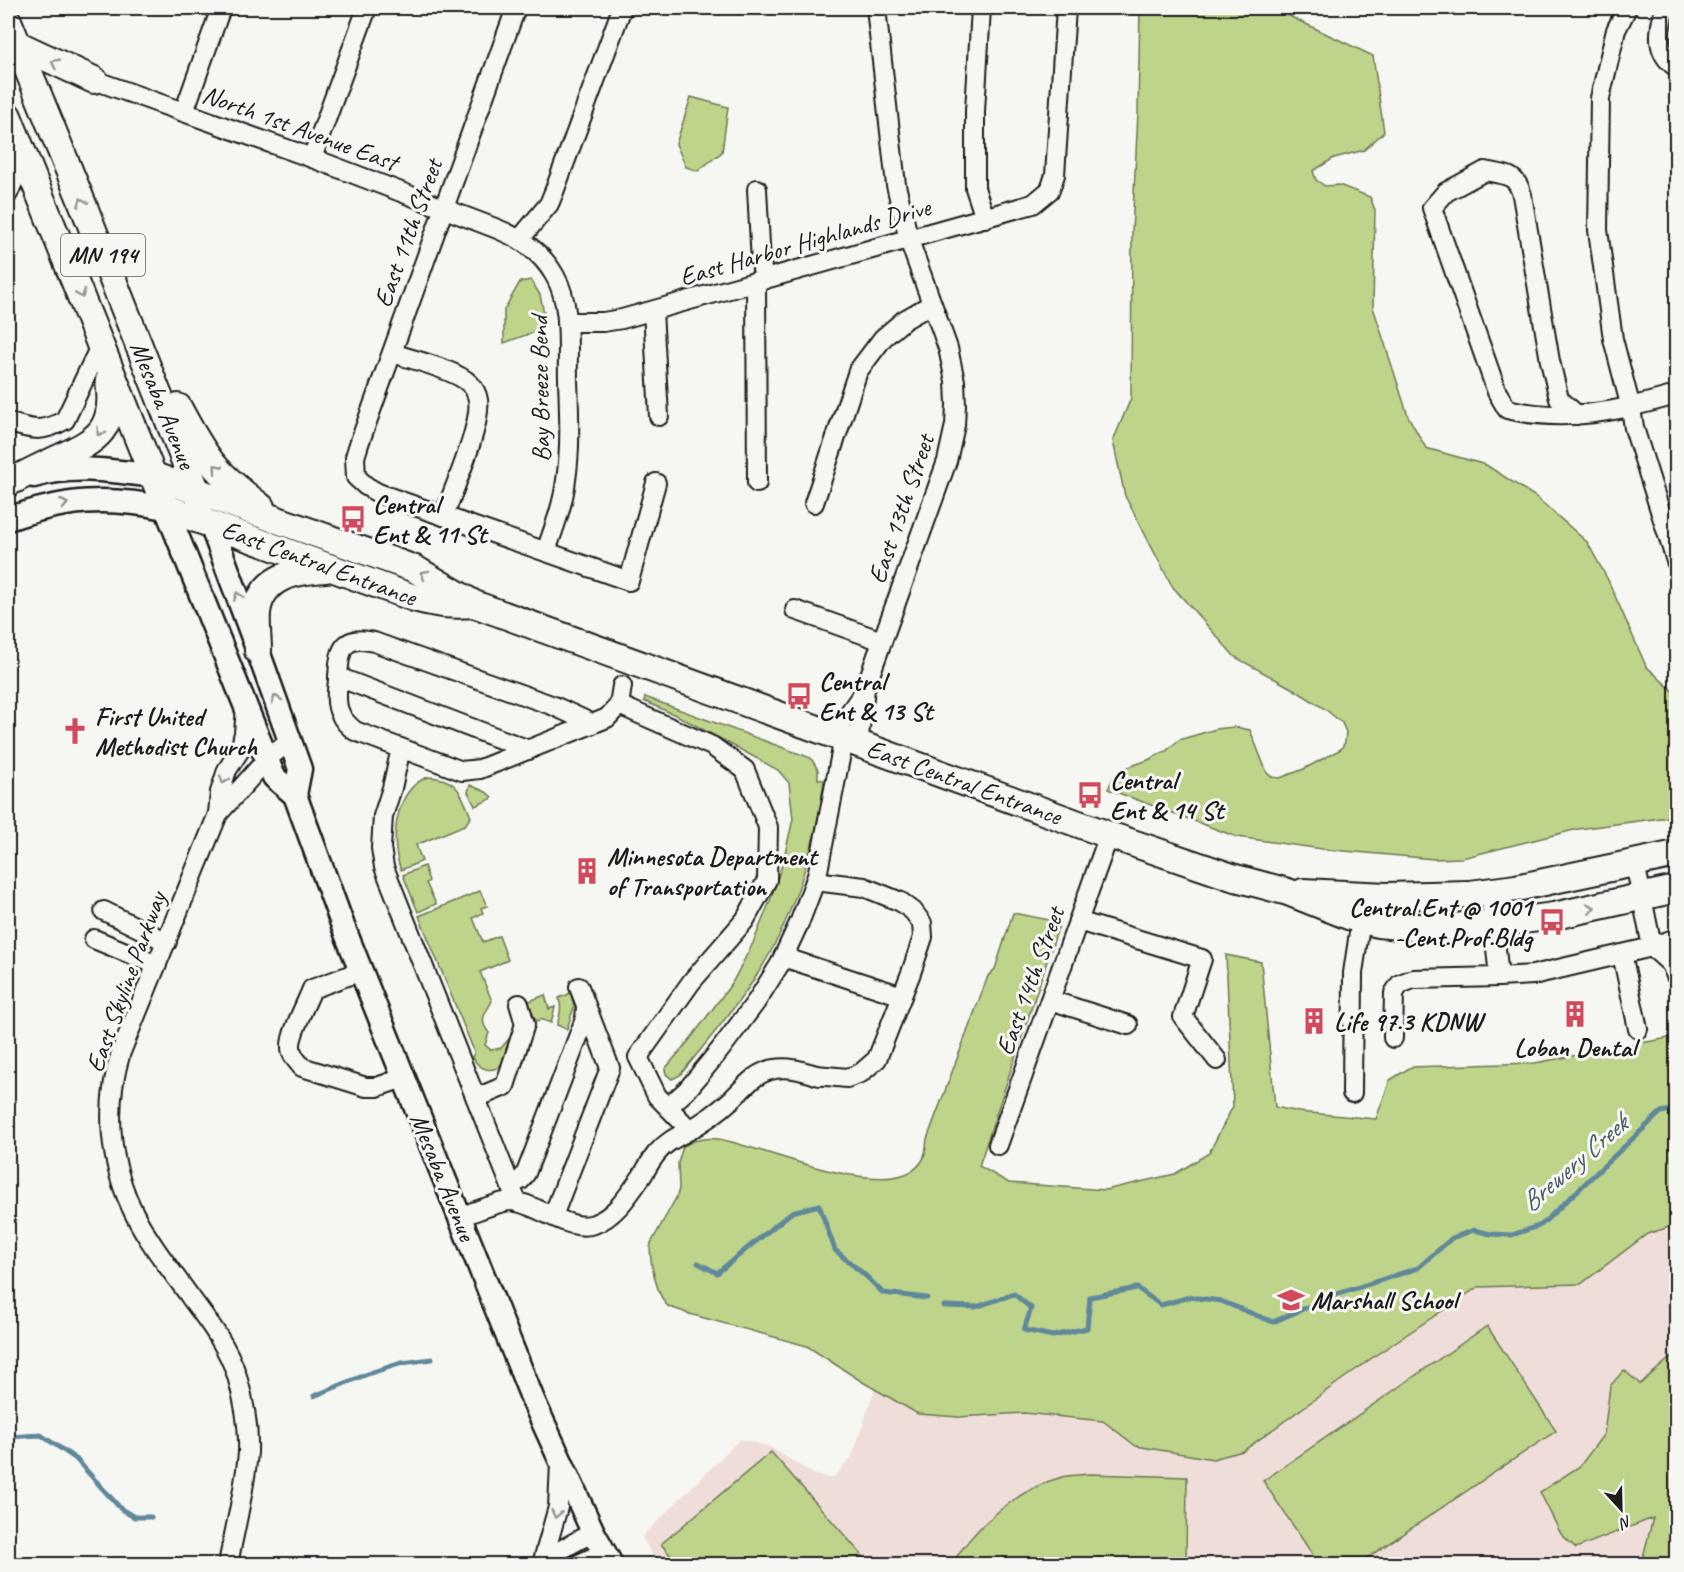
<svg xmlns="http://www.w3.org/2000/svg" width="1684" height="1572" font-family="Caveat,sans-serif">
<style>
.built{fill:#efddd9}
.green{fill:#bdd48a;stroke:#6c7853;stroke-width:1.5}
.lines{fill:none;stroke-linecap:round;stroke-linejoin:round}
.stream{stroke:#60889b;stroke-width:5}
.minor-casing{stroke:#1c1c1c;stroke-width:22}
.major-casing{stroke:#1c1c1c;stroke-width:27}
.highway-casing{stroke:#1c1c1c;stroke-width:30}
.minor{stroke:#f6f6f2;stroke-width:18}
.major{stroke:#f6f6f2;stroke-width:22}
.highway{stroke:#f6f6f2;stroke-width:26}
.oneway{stroke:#949492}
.labels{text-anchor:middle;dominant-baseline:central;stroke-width:6;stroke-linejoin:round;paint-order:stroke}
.shield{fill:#f6f6f2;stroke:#5d5d5c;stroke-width:1.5}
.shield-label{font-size:24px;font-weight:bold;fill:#1c1c1c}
.street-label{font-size:26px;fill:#1c1c1c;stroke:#f6f6f2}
.poi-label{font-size:26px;font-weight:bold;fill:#1c1c1c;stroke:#f6f6f2;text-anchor:start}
.water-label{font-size:27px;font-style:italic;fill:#445b66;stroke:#f6f6f2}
</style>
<rect width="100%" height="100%" fill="#f6f6f2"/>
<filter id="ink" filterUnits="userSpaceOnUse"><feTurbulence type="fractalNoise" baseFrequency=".0167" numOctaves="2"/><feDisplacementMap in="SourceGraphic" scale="12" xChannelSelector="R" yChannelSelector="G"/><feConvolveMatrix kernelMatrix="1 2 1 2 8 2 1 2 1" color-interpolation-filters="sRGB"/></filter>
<g filter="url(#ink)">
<!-- built -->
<polygon class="built" points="1676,1043 1676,1564 658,1564 642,1537 740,1439 768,1446 815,1475 833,1478 852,1457 903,1305 1120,1208 1452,1113"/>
<!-- green -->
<g class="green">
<polygon points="1140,8 1278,8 1285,14 1373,56 1384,132 1364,150 1334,158 1313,171 1316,180 1325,186 1339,185 1370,197 1375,210 1373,307 1408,416 1426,448 1486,465 1536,497 1587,542 1608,580 1646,666 1676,694 1676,816 1578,829 1462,858 1434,859 1322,849 1237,837 1108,789 1113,778 1123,769 1148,760 1166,751 1179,740 1216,729 1234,727 1250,730 1267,773 1272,777 1280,778 1304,769 1341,749 1345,742 1346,732 1342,723 1325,709 1295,690 1235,657 1172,586 1125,496 1113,441 1131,398 1132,232 1138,113"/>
<polygon points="691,97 728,107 722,152 698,171 686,167 676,144"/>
<polygon points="531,280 540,295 545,318 540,330 504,343 504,310 520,282"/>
<path d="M 645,697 L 811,758 L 818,770 L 818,779 L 824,780 C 817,845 790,927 753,981 C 731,1014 705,1044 680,1075 L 672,1079 L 666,1074 L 665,1069 L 691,1038 L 732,983 L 753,943 L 770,901 L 783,862 L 793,819 L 789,783 L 778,770 L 680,717 L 644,701 Z"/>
<path d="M 428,777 C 458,778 461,793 471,817 L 465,825 L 416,845 L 422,861 L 401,870 C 389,841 395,789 428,777 Z"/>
<polygon points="470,785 486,792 492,797 491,799 475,806 468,792"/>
<polygon points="424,866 429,881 426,883 436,904 418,912 403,875"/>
<path d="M 480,891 L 487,906 L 481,908 L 483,913 L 473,918 L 483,942 L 499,936 L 508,960 L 480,972 L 492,1001 C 485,1015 478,1019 489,1033 L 485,1045 L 491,1050 L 501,1048 L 516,1031 C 511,1044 506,1074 486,1069 C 479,1067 476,1063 472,1057 L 474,1054 L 474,1051 L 419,916 Z"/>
<path d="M 1013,913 L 1060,922 L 979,1166 L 1009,1183 L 1105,1190 L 1175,1174 L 1209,1153 L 1233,1106 L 1226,955 L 1261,962 L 1275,1107 L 1299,1112 L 1376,1119 L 1390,1080 L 1411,1067 L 1535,1063 L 1668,1038 L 1676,1034 L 1676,1225 L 1647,1234 L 1581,1284 L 1478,1287 L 1376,1355 L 1243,1451 L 1213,1459 L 1136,1446 L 1103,1421 L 1024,1413 L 959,1417 L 918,1414 L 861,1381 L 807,1346 L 686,1313 C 681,1310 673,1309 668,1306 C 657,1297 648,1256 651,1243 L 677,1196 L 679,1189 L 678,1163 L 683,1146 C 694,1140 705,1137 718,1139 C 759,1145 894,1207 922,1161 C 926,1155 926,1146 927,1139 L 988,976 L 995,969 Z"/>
<path d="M 571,993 L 574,1007 L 567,1029 L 557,1025 C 560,1015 562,1008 559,998 Z"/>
<path d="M 545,995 L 549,1009 L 555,1007 L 551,1023 L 540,1019 L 538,1022 C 532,1017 530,1009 527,1002 Z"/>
<polygon points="1487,1326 1556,1431 1358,1564 1319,1564 1263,1481"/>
<polygon points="1676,1353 1676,1564 1645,1564 1642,1561 1653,1518 1576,1548 1561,1534 1540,1492 1580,1466 1604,1434 1610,1386 1624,1370 1640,1384"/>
<polygon points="771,1452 870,1564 678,1564 661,1544"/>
<path d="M 1090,1474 L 1187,1477 L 1186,1564 L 952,1564 C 975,1526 1018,1489 1062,1477 C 1071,1475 1081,1475 1090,1474 Z"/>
</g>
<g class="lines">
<!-- stream -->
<g class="stream">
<polyline points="698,1263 717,1273 792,1212 819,1205 835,1250 867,1277 883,1293 927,1298"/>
<polyline points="944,1306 976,1307 1014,1294 1031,1308 1024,1330 1053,1336 1087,1328 1090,1297 1137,1288 1161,1305 1190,1297 1221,1301 1273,1322 1338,1294 1418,1268 1452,1238 1474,1230 1491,1234 1512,1235 1541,1225 1661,1112 1676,1109"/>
<polyline points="314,1396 370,1373 402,1363 432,1359"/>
<polyline points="8,1437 41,1435 76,1459 121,1509 134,1517 151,1517"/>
</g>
<defs>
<g id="minor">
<polyline points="516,8 359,444 355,457 356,477 366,486 378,493 629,581 656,483"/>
<polyline points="981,8 975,111 975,188 985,218"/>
<polyline points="1627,8 1616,30 1600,98 1598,230 1613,339 1631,408 1634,428 1676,561"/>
<path d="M 1665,8 C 1659,29 1654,52 1676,67"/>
<path d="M 94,80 L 312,158 L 495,228 C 520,238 541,251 555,276 C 572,306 567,346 568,379 C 569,413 571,447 566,480 C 563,505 554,528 546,551"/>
<polyline points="184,112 221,8"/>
<polyline points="312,158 367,8"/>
<polyline points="757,189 761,263 764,280"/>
<polyline points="8,194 24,157"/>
<polyline points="520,239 549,204 554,192 622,8"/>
<polyline points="756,283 757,483"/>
<polyline points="653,311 659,416"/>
<polyline points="567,322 603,322 622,319 1033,204 1050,190 1055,175 1066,8"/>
<path d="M 392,353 C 411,359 457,370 470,384 C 474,388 477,394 478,400 C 482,425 453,490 444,516"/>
<path d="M 1577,415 L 1559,399 L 1550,361 L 1522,195 C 1516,173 1505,175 1485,171 L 1446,192 L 1432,208 L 1497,392 L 1507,409 C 1564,423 1620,411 1676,395"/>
<path d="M 8,422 C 31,430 42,433 65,420 L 101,344"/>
<polyline points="814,503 858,371 883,338 904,320 932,304"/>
<polyline points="795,610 882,641"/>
<polyline points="338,677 529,750"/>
<polyline points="619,705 712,746 745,770 768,827 767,880 745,920 692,981 638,1057 657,1096 690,1130"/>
<path d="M 593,724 L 554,706 L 374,642 C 341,634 339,652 338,680 C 337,691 335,703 340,713 C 343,721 349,726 355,731 L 462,771 L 480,769 L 607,718 L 619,705 L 622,686"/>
<polyline points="828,733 847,716 861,696"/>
<polyline points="858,743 865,689 947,461 955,425 956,405 955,381 948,348 909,240 896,185 876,8"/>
<polyline points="401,748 392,788 383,816 381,848 384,867 517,1202"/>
<polyline points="218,814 220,792 227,770 240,750 244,733 246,707"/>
<polyline points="815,881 864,887 901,902 913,911 922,923 923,937 911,973 877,1059 861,1073 847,1078 816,1075"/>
<polyline points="1490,892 1499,977 1533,975 1652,947 1635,863"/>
<polyline points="104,911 167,942"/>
<polyline points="1078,921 1202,959 1183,1017 1217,1060"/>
<polyline points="1676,938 1652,947 1671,964 1676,976"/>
<polyline points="94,939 157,965"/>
<polyline points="1622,954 1638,1029"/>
<polyline points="783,957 902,996"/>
<path d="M 361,971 L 312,989 C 307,1002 290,1034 291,1047 C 291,1055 297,1061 302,1067 L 366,1087 L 377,1087 L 403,1078"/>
<polyline points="1050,1000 1128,1025"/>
<polyline points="1393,1038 1394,993 1400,984 1413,979 1499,977"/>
<polyline points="1352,1093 1353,973 1361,919"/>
<polyline points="476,1098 505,1086 525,1024 519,1004"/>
<polyline points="668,1107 687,1090 720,1050 756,1002 780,964 800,921 817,876 844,738"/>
<polyline points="998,1145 1109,835"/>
<polyline points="510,1184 521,1180 526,1173 585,1019 586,1007"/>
<polyline points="553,1216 610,1068 579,987"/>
<path d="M 459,1217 C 472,1213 499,1201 511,1201 C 537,1203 569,1233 594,1224 C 615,1217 630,1193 642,1176 C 647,1168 651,1160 657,1153 C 665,1143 675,1138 686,1132 C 702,1123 718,1112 731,1100 C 745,1087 755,1072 775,1069 C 790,1066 806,1072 820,1076"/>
<path d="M 228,1564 C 235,1528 245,1490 248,1452 C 249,1427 244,1400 237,1376 C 228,1347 209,1322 191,1298 C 172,1271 150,1245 135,1215 C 109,1164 104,1107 121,1052 L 218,814 L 267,759 L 290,741"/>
<polyline points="542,1564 558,1507 560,1463"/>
<polyline points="543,1564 559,1551 593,1532"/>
<polyline points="579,1564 603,1553"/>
</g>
<g id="major">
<path d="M 34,476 C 72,464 115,471 154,476"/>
<path d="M 8,519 C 65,499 107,496 166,508 L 274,777 L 295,795 L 343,926 L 533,1400 L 593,1532 L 611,1564"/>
<polyline points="211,525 258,651 300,769 295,795"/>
</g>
<g id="highway">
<polyline points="8,21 84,207 201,502"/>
<polyline points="17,44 94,80"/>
<path d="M 8,116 L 166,508 L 414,598 C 436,604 451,606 474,604"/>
<path d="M 178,407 C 188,426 199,446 212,463 C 226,480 244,494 261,507"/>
<polyline points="154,476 415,569 474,604 1109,835 1232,877 1288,892 1351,917 1378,924 1409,927 1451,927 1494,924 1554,916 1676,889"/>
<path d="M 8,483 C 24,475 41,466 57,459 C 99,439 116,430 109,380"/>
<path d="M 258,651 C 258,639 256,626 257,613 C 261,576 295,571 326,569"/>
<polyline points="1303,892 1387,896 1470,894 1516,888 1676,854"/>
</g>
</defs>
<!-- minor casing -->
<use href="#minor" class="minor-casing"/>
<!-- major casing -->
<use href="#major" class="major-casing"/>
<!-- highway casing -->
<use href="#highway" class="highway-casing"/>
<!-- minor -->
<use href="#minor" class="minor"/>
<!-- major -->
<use href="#major" class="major"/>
<!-- highway -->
<use href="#highway" class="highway"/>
</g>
<!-- one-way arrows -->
<defs><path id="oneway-chevron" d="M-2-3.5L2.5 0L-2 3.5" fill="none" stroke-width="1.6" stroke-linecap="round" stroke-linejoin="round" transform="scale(1.5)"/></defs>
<g class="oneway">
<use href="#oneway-chevron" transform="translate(55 63) rotate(-155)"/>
<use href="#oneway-chevron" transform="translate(82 202) rotate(-112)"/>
<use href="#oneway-chevron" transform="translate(81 294) rotate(68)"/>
<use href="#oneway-chevron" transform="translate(100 432) rotate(127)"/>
<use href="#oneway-chevron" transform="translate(217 468) rotate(-132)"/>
<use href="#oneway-chevron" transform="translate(64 504) rotate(-10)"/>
<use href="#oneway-chevron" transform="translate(424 574) rotate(-151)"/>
<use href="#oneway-chevron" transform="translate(238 596) rotate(-111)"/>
<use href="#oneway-chevron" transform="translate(276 699) rotate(-110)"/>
<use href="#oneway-chevron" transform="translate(224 780) rotate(109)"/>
<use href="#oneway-chevron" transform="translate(1591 908) rotate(-13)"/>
<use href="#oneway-chevron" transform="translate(556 1514) rotate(103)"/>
</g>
</g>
<!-- icons -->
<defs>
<symbol id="bus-bare" viewBox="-9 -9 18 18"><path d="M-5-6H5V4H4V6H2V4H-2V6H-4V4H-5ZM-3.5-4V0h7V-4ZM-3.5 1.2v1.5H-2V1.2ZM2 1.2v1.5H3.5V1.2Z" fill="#d1495b" stroke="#f6f6f2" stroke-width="2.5" paint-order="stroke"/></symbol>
<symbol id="church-bare" viewBox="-9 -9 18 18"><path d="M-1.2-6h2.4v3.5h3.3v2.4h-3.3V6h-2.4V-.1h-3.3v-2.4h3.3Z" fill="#d1495b" stroke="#f6f6f2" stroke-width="2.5" paint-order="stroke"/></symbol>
<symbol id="building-bare" viewBox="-9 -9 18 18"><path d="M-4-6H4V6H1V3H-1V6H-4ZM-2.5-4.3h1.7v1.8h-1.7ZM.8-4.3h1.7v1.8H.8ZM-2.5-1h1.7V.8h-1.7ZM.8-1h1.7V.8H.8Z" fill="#d1495b" stroke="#f6f6f2" stroke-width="2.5" paint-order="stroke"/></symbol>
<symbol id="school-bare" viewBox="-9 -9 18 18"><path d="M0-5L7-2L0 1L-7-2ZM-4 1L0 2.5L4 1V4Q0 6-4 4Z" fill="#d1495b" stroke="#f6f6f2" stroke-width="2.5" paint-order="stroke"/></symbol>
</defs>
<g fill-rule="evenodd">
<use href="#bus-bare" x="334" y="500" width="38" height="38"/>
<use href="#bus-bare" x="780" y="677" width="38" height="38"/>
<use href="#church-bare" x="56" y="712" width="38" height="38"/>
<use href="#bus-bare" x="1071" y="776" width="38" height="38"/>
<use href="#building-bare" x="568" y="852" width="38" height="38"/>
<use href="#bus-bare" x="1533" y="903" width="38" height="38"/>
<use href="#building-bare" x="1556" y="995" width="38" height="38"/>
<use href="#building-bare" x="1295" y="1002" width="38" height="38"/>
<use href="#school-bare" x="1272" y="1281" width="38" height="38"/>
</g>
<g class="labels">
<!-- shield labels -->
<rect class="shield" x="61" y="234" width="84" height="42" rx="4.5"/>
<g class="shield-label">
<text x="103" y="255">MN 194</text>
</g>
<!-- street labels -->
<g class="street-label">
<text transform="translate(300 128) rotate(20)">North 1st Avenue East</text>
<text transform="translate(408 233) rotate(-70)">East 11th Street</text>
<text transform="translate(805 242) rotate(-16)">East Harbor Highlands Drive</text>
<text transform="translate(540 389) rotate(-91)">Bay Breeze Bend</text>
<text transform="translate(163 405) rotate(68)">Mesaba Avenue</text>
<text transform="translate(901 509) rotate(-71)">East 13th Street</text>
<text transform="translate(319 563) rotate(20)">East Central Entrance</text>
<text transform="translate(964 782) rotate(20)">East Central Entrance</text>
<text transform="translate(1030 981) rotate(-70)">East 14th Street</text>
<text transform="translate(126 982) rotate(-70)">East Skyline Parkway</text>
<text transform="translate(443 1177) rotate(68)">Mesaba Avenue</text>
</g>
<!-- poi labels -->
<g class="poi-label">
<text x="373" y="504">Central<tspan x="373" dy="30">Ent &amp; 11 St</tspan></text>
<text x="819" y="681">Central<tspan x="819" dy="30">Ent &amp; 13 St</tspan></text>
<text x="95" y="716">First United<tspan x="95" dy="30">Methodist Church</tspan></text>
<text x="1110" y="780">Central<tspan x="1110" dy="30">Ent &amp; 14 St</tspan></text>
<text x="607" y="856">Minnesota Department<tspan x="607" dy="30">of Transportation</tspan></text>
<text x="1532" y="907" text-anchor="end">Central Ent @ 1001<tspan x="1532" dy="30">-Cent.Prof.Bldg</tspan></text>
<text x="1334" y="1021">Life 97.3 KDNW</text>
<text x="1575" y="1047" text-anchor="middle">Loban Dental</text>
<text x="1311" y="1300">Marshall School</text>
</g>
<!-- water labels -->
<g class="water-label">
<text transform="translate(1574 1163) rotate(-41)">Brewery Creek</text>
</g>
</g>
<!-- margin -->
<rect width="1684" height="1572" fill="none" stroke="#f6f6f2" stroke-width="30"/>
<rect x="15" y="15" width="1654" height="1542" fill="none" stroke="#1c1c1c" stroke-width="2" filter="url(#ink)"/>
<!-- north arrow -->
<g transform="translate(1621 1509) rotate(158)" stroke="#f6f6f2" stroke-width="4.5" paint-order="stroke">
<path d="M0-4.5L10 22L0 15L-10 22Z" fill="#1c1c1c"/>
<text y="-9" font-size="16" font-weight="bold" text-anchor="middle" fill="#1c1c1c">N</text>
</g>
</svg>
